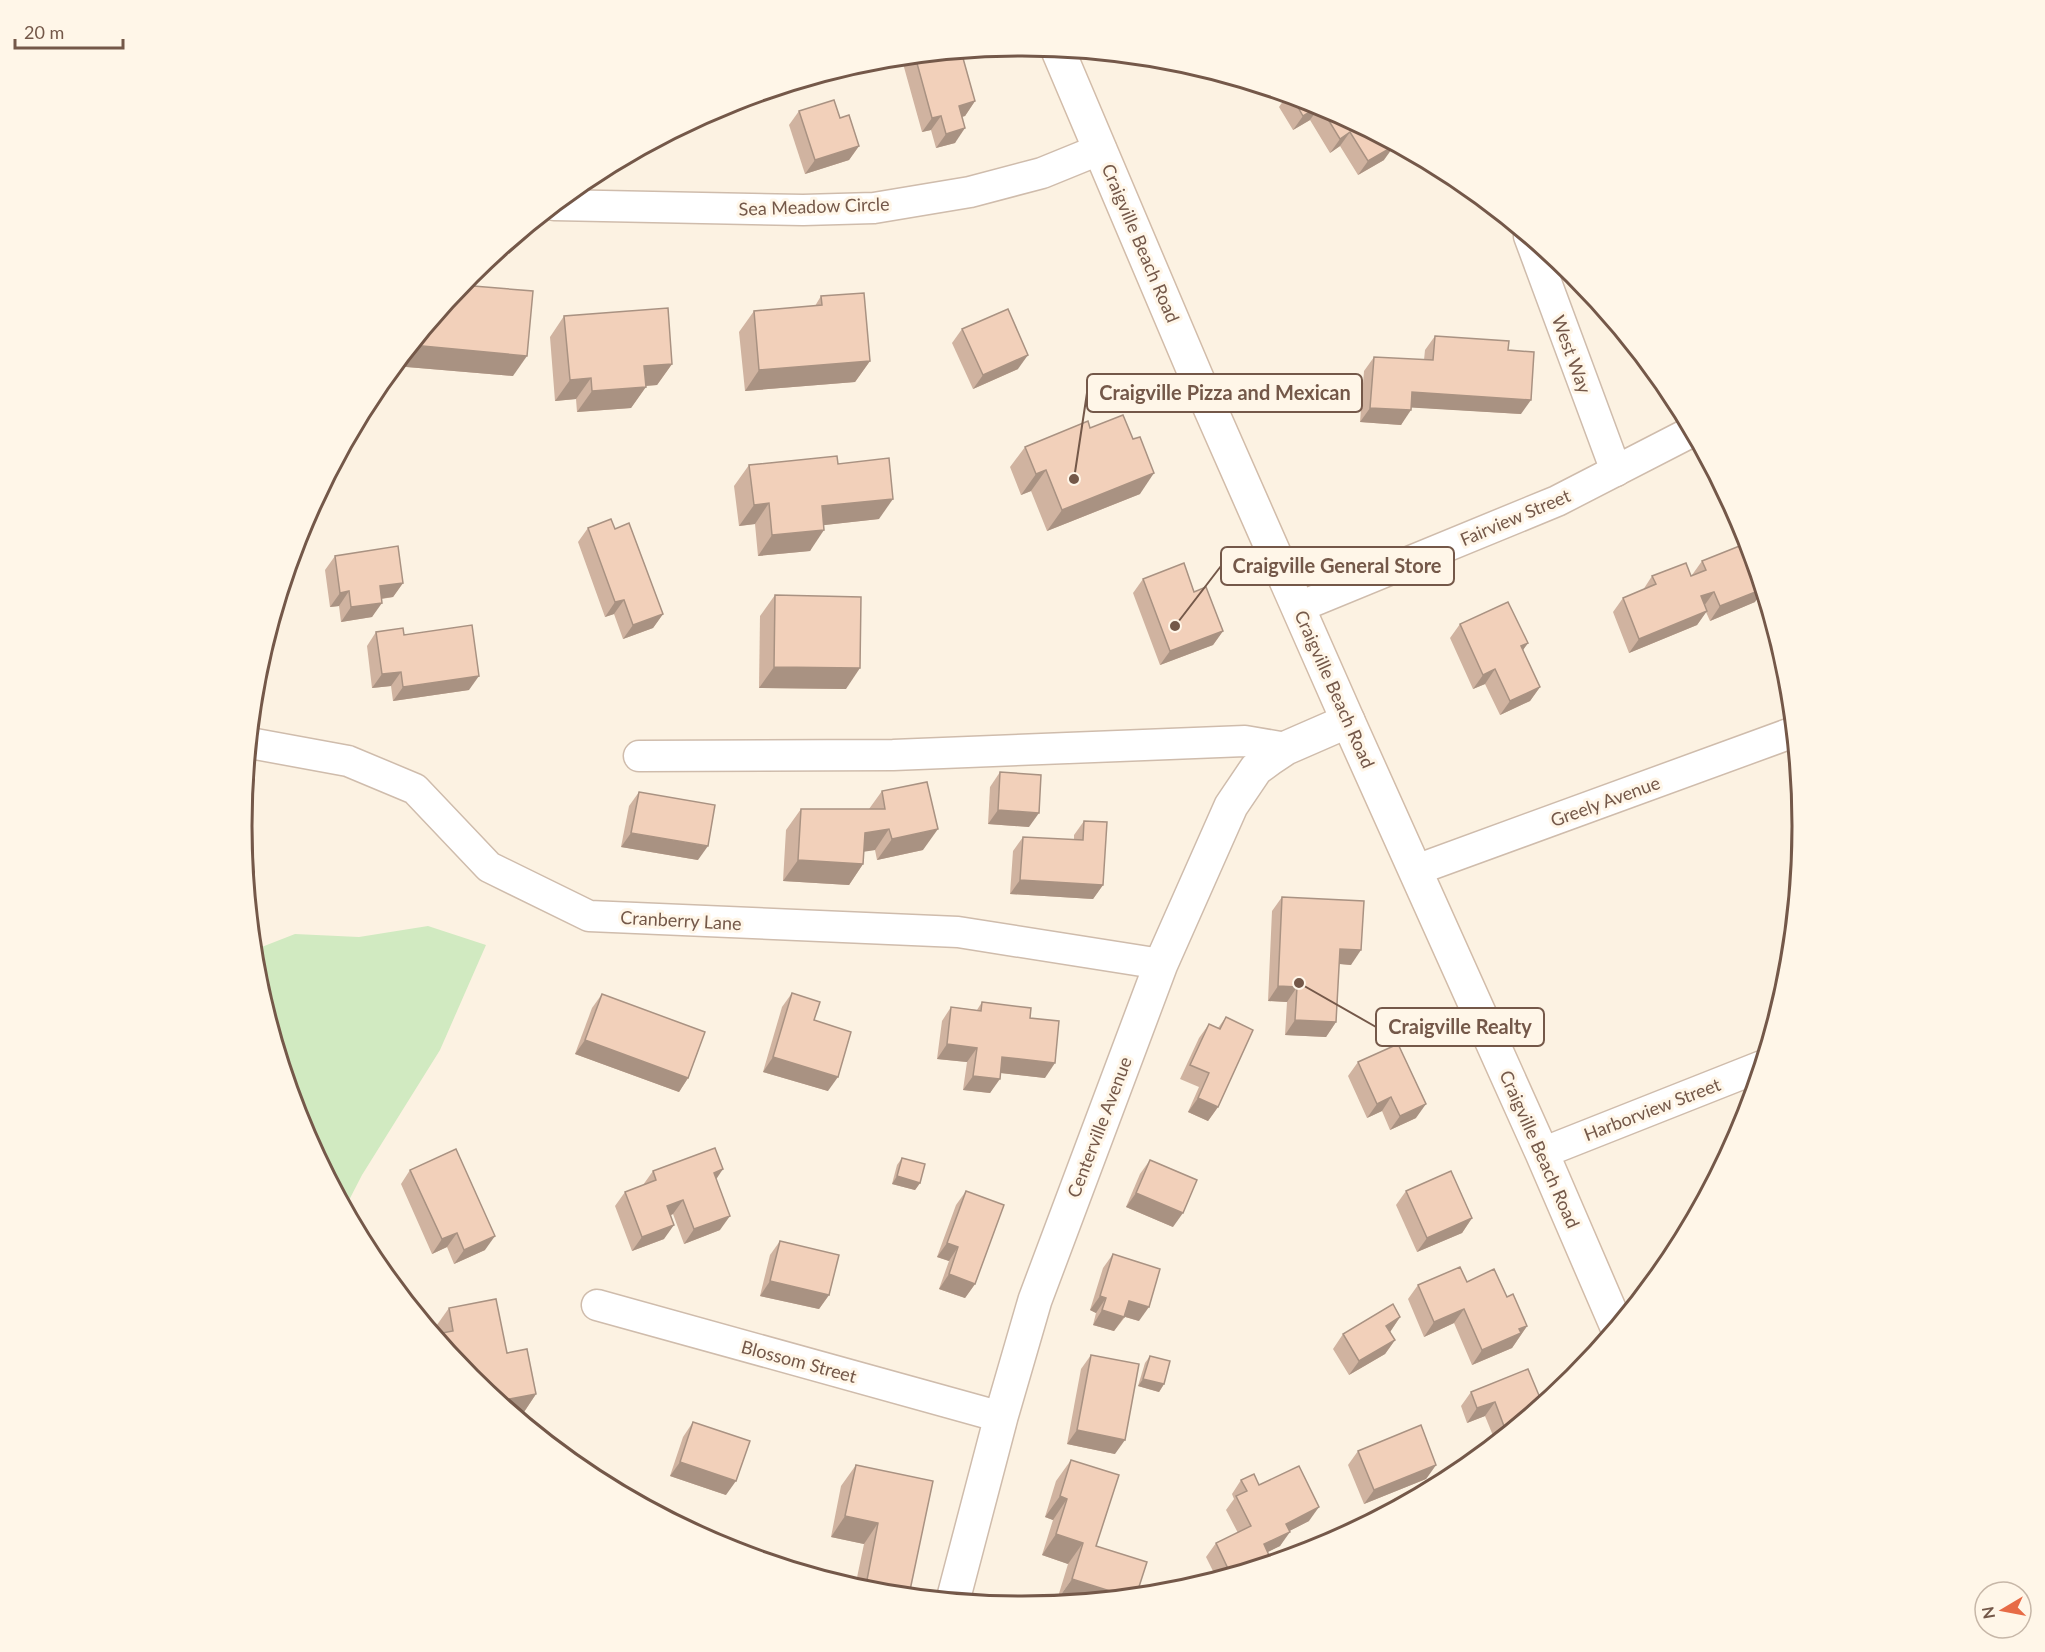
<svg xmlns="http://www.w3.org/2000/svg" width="2045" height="1652" font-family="Lato,sans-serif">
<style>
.green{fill:#d1eac1}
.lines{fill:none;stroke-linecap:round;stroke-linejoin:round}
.minor-casing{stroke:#cfbcac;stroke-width:33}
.tertiary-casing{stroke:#cfbcac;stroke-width:36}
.secondary-casing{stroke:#d2bca9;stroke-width:36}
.minor{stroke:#fff;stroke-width:30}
.tertiary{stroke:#fff;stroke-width:33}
.secondary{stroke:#fff;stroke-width:33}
.wall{fill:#d0b3a0}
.shaded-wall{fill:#a99282}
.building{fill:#f2d0ba;stroke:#a99282;stroke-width:1.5}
.labels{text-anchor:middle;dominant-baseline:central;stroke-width:6;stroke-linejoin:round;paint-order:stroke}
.street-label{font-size:18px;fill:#745849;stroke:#fff6e8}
.rim{fill:none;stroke:#745849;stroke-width:3}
.leader{fill:none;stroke:#745849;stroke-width:2}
.callout-dot{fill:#745849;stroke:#fff6e8;stroke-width:2}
.callout{fill:#fff6e8;stroke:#745849;stroke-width:2}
.callout-label{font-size:20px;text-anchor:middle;font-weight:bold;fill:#745849}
</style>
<rect width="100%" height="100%" fill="#fcf2e2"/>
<!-- green -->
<polygon class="green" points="428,926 486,945 440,1050 362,1175 345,1208 301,1125 256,978 254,950 295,934 359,937"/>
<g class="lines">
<defs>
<g id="minor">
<polyline points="554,205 803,210 874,208 970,192 1042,173 1101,149"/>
<polyline points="1529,236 1616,471"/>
<polyline points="1299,607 1557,501 1693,431"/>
<polyline points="250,743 348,761 415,789 489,867 589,916 958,932 1161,964"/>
<polyline points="639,756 893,755 1245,741 1286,748"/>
<polyline points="1416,870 1794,732"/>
<polyline points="1542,1153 1762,1066"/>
<polyline points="597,1305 1001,1417"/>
</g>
<polyline id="tertiary" points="953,1600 1001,1417 1035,1300 1161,964 1231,806 1256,769 1271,758 1286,748 1348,721"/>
<polyline id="secondary" points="1057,48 1196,376 1348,721 1542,1153 1617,1327"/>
</defs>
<!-- minor casing -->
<use href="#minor" class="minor-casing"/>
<!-- tertiary casing -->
<use href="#tertiary" class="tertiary-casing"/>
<!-- secondary casing -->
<use href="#secondary" class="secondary-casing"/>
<!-- minor -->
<use href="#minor" class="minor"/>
<!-- tertiary -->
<use href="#tertiary" class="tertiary"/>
<!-- secondary -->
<use href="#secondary" class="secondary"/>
</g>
<!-- wall -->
<g class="wall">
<polygon points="961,51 975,101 965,116 962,117 955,143 936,148 931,130 922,132 902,60 904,57"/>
<polygon points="1288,94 1322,105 1384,160 1358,175 1340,146 1330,153 1310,120 1293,130 1279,107"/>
<polygon points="799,111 840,118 859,146 849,160 805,174 789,125"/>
<polygon points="461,285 513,376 395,366"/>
<polygon points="821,296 870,361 855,382 745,391 739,332 754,311 815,306"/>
<polygon points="564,316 672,364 657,385 646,386 631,408 577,412 576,399 555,401 550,337"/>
<polygon points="962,329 1018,369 973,389 952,343"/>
<polygon points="1435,336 1508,350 1521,414 1411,407 1401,425 1360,422 1364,371 1374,357 1424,360 1425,350"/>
<polygon points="1090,428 1140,494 1047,531 1031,491 1021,495 1010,467 1025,447"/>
<polygon points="838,464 879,519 824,525 810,551 758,556 755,524 739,526 734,486 749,465"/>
<polygon points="588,528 615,529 663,614 653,628 623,639 614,614 605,617 578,542"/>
<polygon points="335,556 403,583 393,597 382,599 372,617 341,622 339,606 330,607 325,570"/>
<polygon points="1702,561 1755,602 1710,621 1706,612 1697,625 1629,653 1613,612 1623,598 1643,590 1652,576 1692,576 1692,575"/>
<polygon points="1143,579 1194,592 1223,631 1213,645 1160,665 1133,593"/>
<polygon points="775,595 846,689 759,688 760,616"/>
<polygon points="1460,624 1528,643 1523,650 1540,687 1530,701 1500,715 1485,684 1473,689 1450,638"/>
<polygon points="376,632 404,635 469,690 393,701 391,686 372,688 367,646"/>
<polygon points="1000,772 1029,827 988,824 990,787"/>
<polygon points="882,791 923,850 877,860 875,850 864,851 863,864 849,885 783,881 786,830 801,809 869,809"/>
<polygon points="639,792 698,860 621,847 629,806"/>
<polygon points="1084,821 1103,885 1093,899 1010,894 1013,851 1023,837 1074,840 1074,835"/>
<polygon points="1282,897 1351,965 1339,964 1336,1022 1326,1037 1285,1035 1287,1002 1268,1001 1272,911"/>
<polygon points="792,993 814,1020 828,1091 763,1072 782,1007"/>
<polygon points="602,994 688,1078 679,1092 575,1054 592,1008"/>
<polygon points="982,1002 1030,1018 1045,1078 1001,1073 990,1093 963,1090 967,1062 937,1059 942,1021 951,1007 977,1010"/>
<polygon points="1226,1017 1218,1107 1208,1121 1188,1112 1199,1087 1180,1079 1199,1038 1209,1024 1218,1028"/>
<polygon points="1358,1062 1416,1118 1390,1130 1382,1111 1367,1118 1348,1076"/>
<polygon points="902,1158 920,1183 915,1190 892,1184 897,1165"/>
<polygon points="1150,1160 1173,1227 1126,1207 1140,1174"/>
<polygon points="410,1170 485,1250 454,1264 447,1247 432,1254 401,1184"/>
<polygon points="653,1171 716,1179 720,1230 684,1244 673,1214 670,1216 664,1239 632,1251 615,1206 625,1192 643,1185"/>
<polygon points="966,1191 975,1284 965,1298 939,1289 949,1261 937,1257 956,1205"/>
<polygon points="1406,1191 1472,1218 1462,1233 1417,1252 1396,1205"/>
<polygon points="780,1241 829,1295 819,1309 760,1296 770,1255"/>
<polygon points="1113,1254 1139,1321 1125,1317 1114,1331 1093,1325 1096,1313 1090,1310 1103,1268"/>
<polygon points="1418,1285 1507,1297 1527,1326 1512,1348 1472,1365 1454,1323 1424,1337 1408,1299"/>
<polygon points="449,1308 507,1353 536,1394 522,1415 470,1378 435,1336 434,1329"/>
<polygon points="1400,1317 1390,1332 1395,1340 1385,1354 1349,1375 1333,1349 1343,1334"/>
<polygon points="1091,1355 1115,1454 1067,1444 1081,1369"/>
<polygon points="1150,1356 1164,1384 1159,1392 1138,1386 1145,1363"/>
<polygon points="1471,1392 1543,1405 1496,1443 1485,1416 1467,1423 1461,1406"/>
<polygon points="693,1422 726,1495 670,1476 683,1437"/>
<polygon points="1358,1451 1436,1465 1426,1479 1364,1504 1348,1465"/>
<polygon points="1071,1460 1096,1546 1057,1600 1068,1564 1042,1555 1053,1520 1045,1517 1056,1481"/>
<polygon points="856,1465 908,1596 870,1592 855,1587 864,1544 831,1537 841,1486"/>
<polygon points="1241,1480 1259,1485 1309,1521 1289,1531 1280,1546 1267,1552 1272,1562 1217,1579 1206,1557 1216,1543 1238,1533 1226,1510 1234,1499 1232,1494"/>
</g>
<!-- shaded-wall -->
<g class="shaded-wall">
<polygon points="975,101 965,116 949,120 959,106"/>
<polygon points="1320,106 1310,120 1293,130 1303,116"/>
<polygon points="941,116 931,130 922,132 932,118"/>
<polygon points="965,128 955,143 936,148 946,134"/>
<polygon points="1350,132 1340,146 1330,153 1340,139"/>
<polygon points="859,146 849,160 805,174 815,160"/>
<polygon points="1394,146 1384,160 1358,175 1368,161"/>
<polygon points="412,345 527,356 513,376 395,366"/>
<polygon points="1028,355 1018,369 973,389 983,375"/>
<polygon points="870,361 855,382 745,391 759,370"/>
<polygon points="672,364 657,385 630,387 644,366"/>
<polygon points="591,378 576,399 555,401 570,380"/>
<polygon points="646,387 631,408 577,412 592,391"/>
<polygon points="1412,392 1531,400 1521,414 1402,407"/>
<polygon points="1370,408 1411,410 1401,425 1360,422"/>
<polygon points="1046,470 1031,491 1021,495 1036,474"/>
<polygon points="1154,473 1140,494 1047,531 1062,510"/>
<polygon points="893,499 879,519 807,527 822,506"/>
<polygon points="769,503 755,524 739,526 754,505"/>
<polygon points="824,530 810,551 758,556 772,535"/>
<polygon points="403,583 393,597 370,600 380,586"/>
<polygon points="1763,589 1763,591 1755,602 1710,621 1720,606"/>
<polygon points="349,591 339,606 330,607 340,593"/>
<polygon points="1714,592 1704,606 1701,596"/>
<polygon points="624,600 614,614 605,617 615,602"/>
<polygon points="382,603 372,617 341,622 351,607"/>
<polygon points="1707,611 1697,625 1629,653 1639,639"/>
<polygon points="663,614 653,628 623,639 633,625"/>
<polygon points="1223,631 1213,645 1160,665 1170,651"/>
<polygon points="1528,643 1518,657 1521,646"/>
<polygon points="774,667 860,668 846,689 759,688"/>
<polygon points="1495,669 1485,684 1473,689 1483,675"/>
<polygon points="401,672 391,686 372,688 382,674"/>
<polygon points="479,676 469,690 393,701 403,687"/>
<polygon points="1540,687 1530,701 1500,715 1510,701"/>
<polygon points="998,810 1039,813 1029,827 988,824"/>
<polygon points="889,829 875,850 850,854 865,833"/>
<polygon points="938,829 923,850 877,860 892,839"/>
<polygon points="631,833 708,846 698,860 621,847"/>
<polygon points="798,860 863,864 849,885 783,881"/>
<polygon points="1020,880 1103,885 1093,899 1010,894"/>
<polygon points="1340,949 1361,950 1351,965 1330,963"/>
<polygon points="1278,986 1297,987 1287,1002 1268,1001"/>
<polygon points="1295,1020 1336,1022 1326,1037 1285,1035"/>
<polygon points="585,1040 688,1078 679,1092 575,1054"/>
<polygon points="947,1044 977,1048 967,1062 937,1059"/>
<polygon points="773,1057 838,1077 828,1091 763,1072"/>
<polygon points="1002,1057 1055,1063 1045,1078 992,1072"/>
<polygon points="973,1076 1000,1079 990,1093 963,1090"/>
<polygon points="1391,1097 1382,1111 1367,1118 1377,1104"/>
<polygon points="1198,1098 1218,1107 1208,1121 1188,1112"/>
<polygon points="1426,1104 1416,1118 1390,1130 1400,1116"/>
<polygon points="723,1169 713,1184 714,1173"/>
<polygon points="897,1176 920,1183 915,1190 892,1184"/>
<polygon points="1136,1193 1183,1213 1173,1227 1126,1207"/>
<polygon points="683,1200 673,1214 657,1220 667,1206"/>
<polygon points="730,1216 720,1230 684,1244 694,1229"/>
<polygon points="1472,1218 1462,1233 1417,1252 1427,1238"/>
<polygon points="674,1225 664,1239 632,1251 642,1237"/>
<polygon points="457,1233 447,1247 432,1254 442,1239"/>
<polygon points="495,1236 485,1250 454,1264 464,1250"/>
<polygon points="947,1243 958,1247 949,1261 937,1257"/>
<polygon points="949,1274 975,1284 965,1298 939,1289"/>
<polygon points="770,1281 829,1295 819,1309 760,1296"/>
<polygon points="1100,1296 1106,1298 1096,1313 1090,1310"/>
<polygon points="1129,1301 1149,1307 1139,1321 1119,1315"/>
<polygon points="1464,1309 1454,1323 1424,1337 1434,1322"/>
<polygon points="1102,1310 1124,1317 1114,1331 1093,1325"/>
<polygon points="1400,1317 1390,1332 1376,1340 1386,1326"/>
<polygon points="1527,1326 1512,1348 1472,1365 1482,1350 1519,1329"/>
<polygon points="1395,1340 1385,1354 1349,1375 1359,1361"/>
<polygon points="1143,1379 1164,1384 1159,1392 1138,1386"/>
<polygon points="536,1394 522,1415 516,1416 499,1401"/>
<polygon points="1495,1402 1485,1416 1467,1423 1477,1408"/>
<polygon points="1077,1430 1125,1440 1115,1454 1067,1444"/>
<polygon points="680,1462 736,1481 726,1495 670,1476"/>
<polygon points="1436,1465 1426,1479 1364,1504 1374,1490"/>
<polygon points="1060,1496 1067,1499 1053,1520 1045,1517"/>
<polygon points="1319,1507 1309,1521 1276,1538 1286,1524"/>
<polygon points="845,1516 878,1523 864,1544 831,1537"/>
<polygon points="1290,1532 1280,1546 1254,1559 1264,1544"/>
<polygon points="1056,1534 1083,1543 1068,1564 1042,1555"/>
<polygon points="1072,1579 1129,1597 1066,1603 1057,1600"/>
<polygon points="866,1585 909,1595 908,1596 870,1592 863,1590"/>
</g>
<!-- building -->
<g class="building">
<polygon points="961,51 975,101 959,106 965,128 946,134 941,116 932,118 915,56"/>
<polygon points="1291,95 1322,105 1391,142 1394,146 1368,161 1350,132 1340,139 1320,106 1303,116"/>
<polygon points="834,100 840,118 849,115 859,146 815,160 799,111"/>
<polygon points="461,285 533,291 527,356 412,345 451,297 458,297 458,288"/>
<polygon points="864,293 870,361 759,370 754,311 822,305 821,296"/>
<polygon points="668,308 672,364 644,366 646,387 592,391 591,378 570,380 564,316"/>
<polygon points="1008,309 1028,355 983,375 962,329"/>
<polygon points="1435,336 1509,341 1508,350 1534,352 1531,400 1412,392 1411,410 1370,408 1374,357 1433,360"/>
<polygon points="1123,415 1133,439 1140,437 1154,473 1062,510 1046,470 1036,474 1025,447 1088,421 1090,428"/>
<polygon points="837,456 838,464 889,458 893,499 822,506 824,530 772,535 769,503 754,505 749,465"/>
<polygon points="611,519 615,529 629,523 663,614 633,625 624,600 615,602 588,528"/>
<polygon points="1747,543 1754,560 1763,589 1720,606 1714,592 1701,596 1707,611 1639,639 1623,598 1656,584 1652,576 1686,563 1691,576 1706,570 1702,561"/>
<polygon points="398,546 403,583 380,586 382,603 351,607 349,591 340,593 335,556"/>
<polygon points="1184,563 1194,592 1206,587 1223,631 1170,651 1143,579"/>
<polygon points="775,595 861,597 860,668 774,667"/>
<polygon points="1508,602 1528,643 1521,646 1540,687 1510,701 1495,669 1483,675 1460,624"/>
<polygon points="472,625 479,676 403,687 401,672 382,674 376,632 403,628 404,635"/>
<polygon points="1000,772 1041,775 1039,813 998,810"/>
<polygon points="927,782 938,829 892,839 889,829 865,833 863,864 798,860 801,809 885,809 882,791"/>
<polygon points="639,792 715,805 708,846 631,833"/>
<polygon points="1084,821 1107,822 1103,885 1020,880 1023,837 1083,840"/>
<polygon points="1282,897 1364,901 1361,950 1340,949 1336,1022 1295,1020 1297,987 1278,986"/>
<polygon points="792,993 820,1002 814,1020 851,1032 838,1077 773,1057"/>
<polygon points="602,994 705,1032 688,1078 585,1040"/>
<polygon points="982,1002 1031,1008 1030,1018 1059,1021 1055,1063 1002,1057 1000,1079 973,1076 977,1048 947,1044 951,1007 981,1011"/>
<polygon points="1226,1017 1253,1030 1218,1107 1198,1098 1209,1073 1190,1065 1209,1024 1220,1029"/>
<polygon points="1398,1044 1426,1104 1400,1116 1391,1097 1377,1104 1358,1062"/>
<polygon points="715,1148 723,1169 714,1173 730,1216 694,1229 683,1200 667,1206 674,1225 642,1237 625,1192 656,1180 653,1171"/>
<polygon points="456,1149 495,1236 464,1250 457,1233 442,1239 410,1170"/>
<polygon points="902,1158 925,1164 920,1183 897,1176"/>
<polygon points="1150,1160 1197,1180 1183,1213 1136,1193"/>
<polygon points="1451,1171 1472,1218 1427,1238 1406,1191"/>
<polygon points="966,1191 1004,1205 975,1284 949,1274 958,1247 947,1243"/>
<polygon points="780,1241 839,1255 829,1295 770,1281"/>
<polygon points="1113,1254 1160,1269 1149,1307 1129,1301 1124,1317 1102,1310 1106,1298 1100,1296"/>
<polygon points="1460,1267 1467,1282 1494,1269 1507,1297 1513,1294 1527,1326 1519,1329 1521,1333 1482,1350 1464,1309 1434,1322 1418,1285"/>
<polygon points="496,1299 507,1353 527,1349 536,1394 499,1401 470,1378 444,1347 445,1346 442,1333 453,1331 449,1308"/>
<polygon points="1393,1304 1400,1317 1386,1326 1395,1340 1359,1361 1343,1334"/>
<polygon points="1091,1355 1139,1364 1125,1440 1077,1430"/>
<polygon points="1150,1356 1170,1361 1164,1384 1143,1379"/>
<polygon points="1528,1369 1543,1405 1507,1434 1495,1402 1477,1408 1471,1392"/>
<polygon points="693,1422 750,1441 736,1481 680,1462"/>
<polygon points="1421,1425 1436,1465 1374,1490 1358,1451"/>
<polygon points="1071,1460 1119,1475 1096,1546 1147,1562 1136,1596 1129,1597 1072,1579 1083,1543 1056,1534 1067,1499 1060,1496"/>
<polygon points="856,1465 933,1481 909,1595 866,1585 878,1523 845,1516"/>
<polygon points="1299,1466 1319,1507 1286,1524 1290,1532 1264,1544 1272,1562 1231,1575 1216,1543 1251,1526 1236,1496 1247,1491 1241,1480 1254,1474 1259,1485"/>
</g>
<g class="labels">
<!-- street labels -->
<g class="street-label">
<text transform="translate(814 206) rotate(-2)">Sea Meadow Circle</text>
<text transform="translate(1141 243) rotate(67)">Craigville Beach Road</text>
<text transform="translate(1572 354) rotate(70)">West Way</text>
<text transform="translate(1515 517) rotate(-23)">Fairview Street</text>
<text transform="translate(1335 689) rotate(66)">Craigville Beach Road</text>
<text transform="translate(1605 801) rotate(-20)">Greely Avenue</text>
<text transform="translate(681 920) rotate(3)">Cranberry Lane</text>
<text transform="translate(1652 1109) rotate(-21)">Harborview Street</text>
<text transform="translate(1099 1127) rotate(-69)">Centerville Avenue</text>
<text transform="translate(1540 1149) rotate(66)">Craigville Beach Road</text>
<text transform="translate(799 1361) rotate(15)">Blossom Street</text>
</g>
</g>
<!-- crop -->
<path d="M0 0H2045V1652H0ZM252 826a770 770 0 1 1 1540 0a770 770 0 1 1-1540 0Z" fill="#fff6e8" fill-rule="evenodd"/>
<path class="rim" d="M252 826a770 770 0 1 1 1540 0a770 770 0 1 1-1540 0Z"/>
<!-- callouts -->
<path class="leader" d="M1074 479L1087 393M1175 626L1221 566M1299 983L1376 1027"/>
<g class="callout-dot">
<circle cx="1074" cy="479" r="6"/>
<circle cx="1175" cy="626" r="6"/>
<circle cx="1299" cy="983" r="6"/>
</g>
<g class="callout">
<rect x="1087" y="374" width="275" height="38" rx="6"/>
<rect x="1221" y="547" width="233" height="38" rx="6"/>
<rect x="1376" y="1008" width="168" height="38" rx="6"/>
</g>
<g class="callout-label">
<text x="1225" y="400">Craigville Pizza and Mexican</text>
<text x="1337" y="573">Craigville General Store</text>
<text x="1460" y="1034">Craigville Realty</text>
</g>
<!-- north arrow -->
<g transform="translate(2003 1610) rotate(260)"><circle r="28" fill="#fff6e8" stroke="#c7b7a8" stroke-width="1.5"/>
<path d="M0-4.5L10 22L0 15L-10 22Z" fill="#e76b46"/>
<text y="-9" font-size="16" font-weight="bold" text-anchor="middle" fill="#745849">N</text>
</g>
<!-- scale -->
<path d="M15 39v9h108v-9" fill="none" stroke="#745849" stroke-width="3"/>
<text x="24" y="39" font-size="18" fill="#745849" stroke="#fff6e8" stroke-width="4.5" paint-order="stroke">20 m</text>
</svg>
